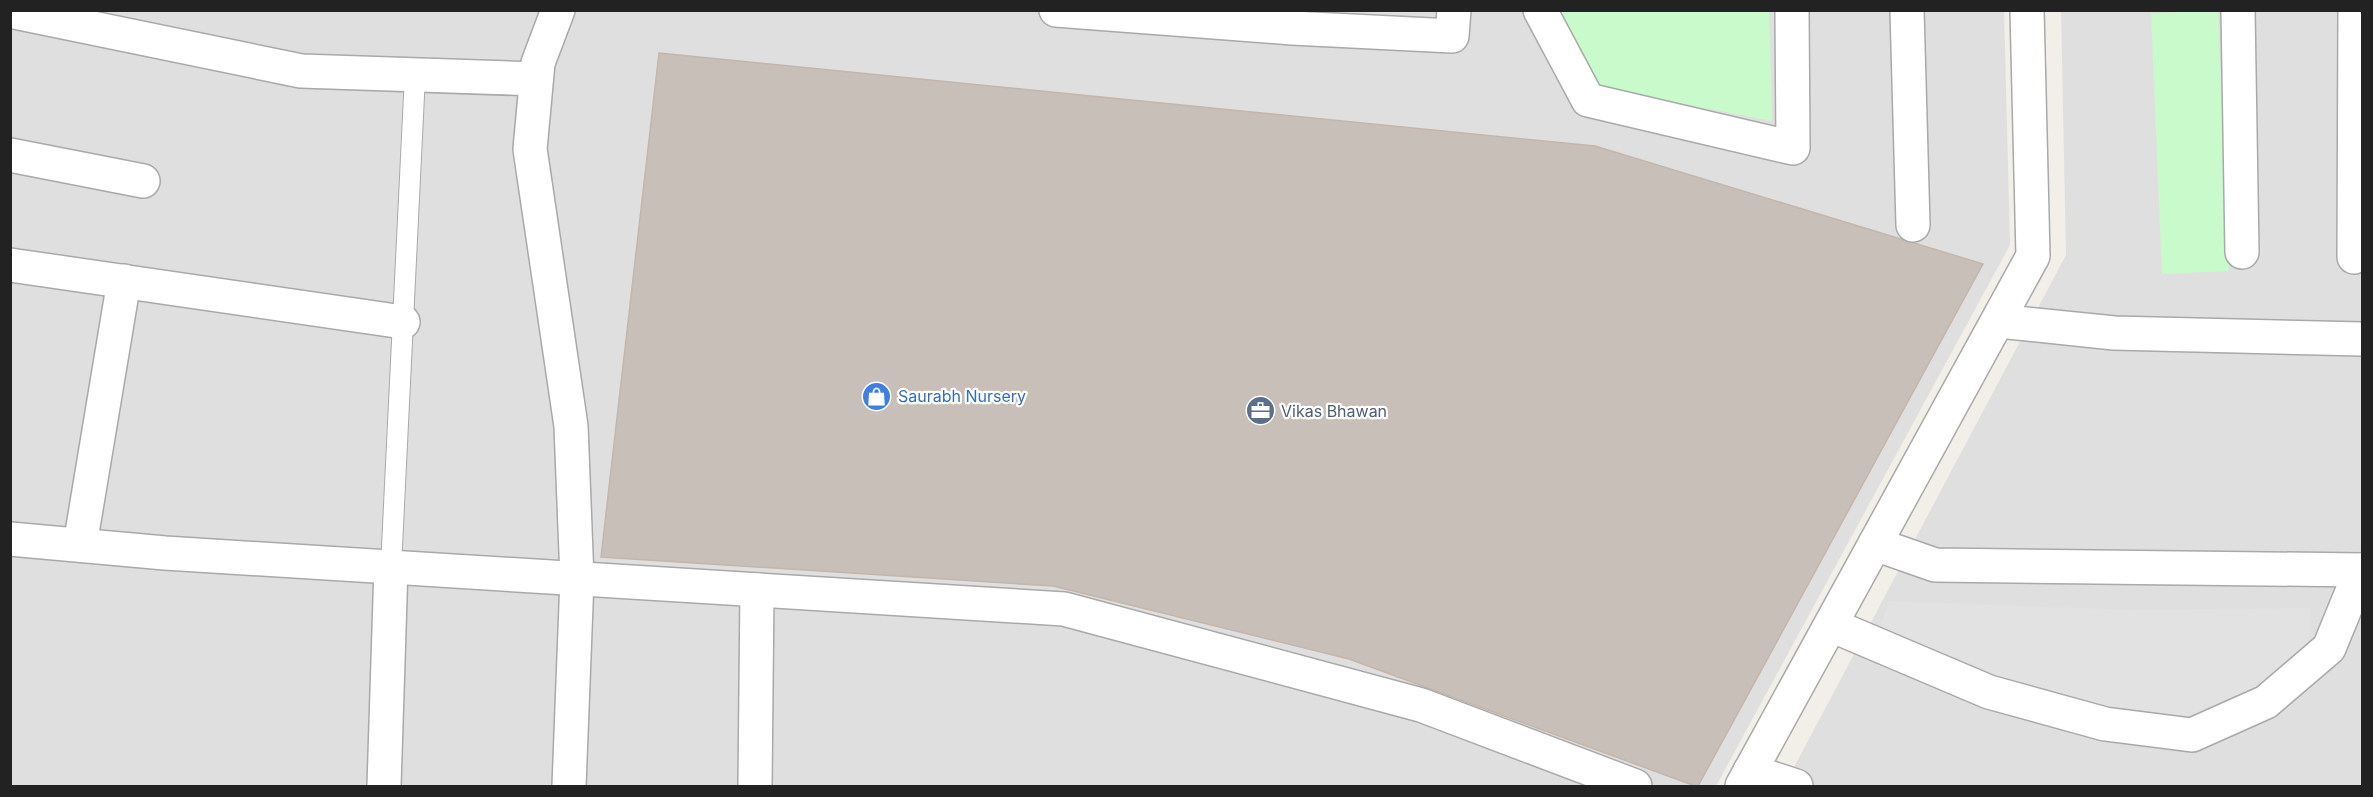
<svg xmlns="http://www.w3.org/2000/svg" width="2373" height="797" font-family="Inter,sans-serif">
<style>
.residential{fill:#e0dfdf}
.park{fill:#c8facc}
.parking{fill:#e2e2e2}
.building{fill:#c7bfb8;stroke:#c4b6ab;stroke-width:1.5}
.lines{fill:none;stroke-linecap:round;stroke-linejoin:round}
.service-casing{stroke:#a9a9a9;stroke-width:22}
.minor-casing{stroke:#a9a9a9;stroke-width:36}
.service{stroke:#fff;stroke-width:20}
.minor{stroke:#fff;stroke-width:33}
.labels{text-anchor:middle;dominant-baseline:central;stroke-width:4.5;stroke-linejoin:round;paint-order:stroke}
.shop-label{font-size:16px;fill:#366cbe;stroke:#fff;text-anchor:start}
.service-label{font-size:16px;fill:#4e5e75;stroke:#fff;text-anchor:start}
</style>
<rect width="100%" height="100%" fill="#f2efe9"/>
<!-- residential -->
<g class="residential">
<polygon points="10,11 2004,11 2010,245 1716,786 11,786"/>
<polygon points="2061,11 2362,11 2362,786 1784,786 2066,255"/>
</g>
<!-- park -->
<g class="park">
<polygon points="1557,11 1769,11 1772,121 1600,88"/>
<polygon points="2218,11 2229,271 2162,274 2151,13"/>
</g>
<!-- parking -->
<polygon class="parking" points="1889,601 2131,610 2311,608 2310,646 2263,689 2199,720 2108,717 1878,634"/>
<!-- building -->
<polygon class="building" points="659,53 1595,146 1983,264 1698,786 1695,786 1349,659 1053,586 601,557"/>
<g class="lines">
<defs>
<polyline id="service" points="391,567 415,75"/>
<g id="minor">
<polyline points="558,10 538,63 530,149 571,426 577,579 569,786"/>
<polyline points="1056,10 1292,28 1452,36 1454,10"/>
<polyline points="1540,10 1588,100 1793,148 1792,10"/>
<polyline points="1907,10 1913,225"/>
<polyline points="2238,10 2242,252"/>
<polyline points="10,11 301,71 536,79"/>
<polyline points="10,155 143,181"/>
<polyline points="2354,257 2355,10"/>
<polyline points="10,265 403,322"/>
<polyline points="1998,321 2114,333 2362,339"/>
<polyline points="10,539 165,553 1064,609 1421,705 1635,786"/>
<polyline points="1875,544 1935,565 2362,570"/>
<polyline points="80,545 124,281"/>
<polyline points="1831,625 1989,692 2105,724 2192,735 2266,702 2329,648 2361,570"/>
<polyline points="1750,771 1796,786"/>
<polyline points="384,786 391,567"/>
<polyline points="755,786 757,590"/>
<polyline points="1742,786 2033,256 2027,10"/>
</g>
</defs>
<!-- service casing -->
<use href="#service" class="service-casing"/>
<!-- minor casing -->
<use href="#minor" class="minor-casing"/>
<!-- service -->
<use href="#service" class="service"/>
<!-- minor -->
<use href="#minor" class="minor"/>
</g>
<!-- icons -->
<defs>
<symbol id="shop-disc" viewBox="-11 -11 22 22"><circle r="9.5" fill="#3f7fe0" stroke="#fff"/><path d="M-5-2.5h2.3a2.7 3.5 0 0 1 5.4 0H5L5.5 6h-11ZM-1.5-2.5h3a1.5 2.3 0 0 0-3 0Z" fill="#fff"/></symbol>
<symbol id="office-disc" viewBox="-11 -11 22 22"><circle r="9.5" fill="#5c6f8a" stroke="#fff"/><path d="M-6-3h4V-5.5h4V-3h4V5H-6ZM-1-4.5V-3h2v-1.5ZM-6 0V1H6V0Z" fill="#fff"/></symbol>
</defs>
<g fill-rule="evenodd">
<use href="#shop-disc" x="860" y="380" width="33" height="33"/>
<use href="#office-disc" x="1244" y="394" width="33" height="33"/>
</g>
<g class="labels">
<!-- shop labels -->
<g class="shop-label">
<text x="898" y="396">Saurabh Nursery</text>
</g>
<!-- service labels -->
<g class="service-label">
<text x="1281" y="411">Vikas Bhawan</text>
</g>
</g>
<!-- border -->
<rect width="2373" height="797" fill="none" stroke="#222222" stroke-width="24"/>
</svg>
